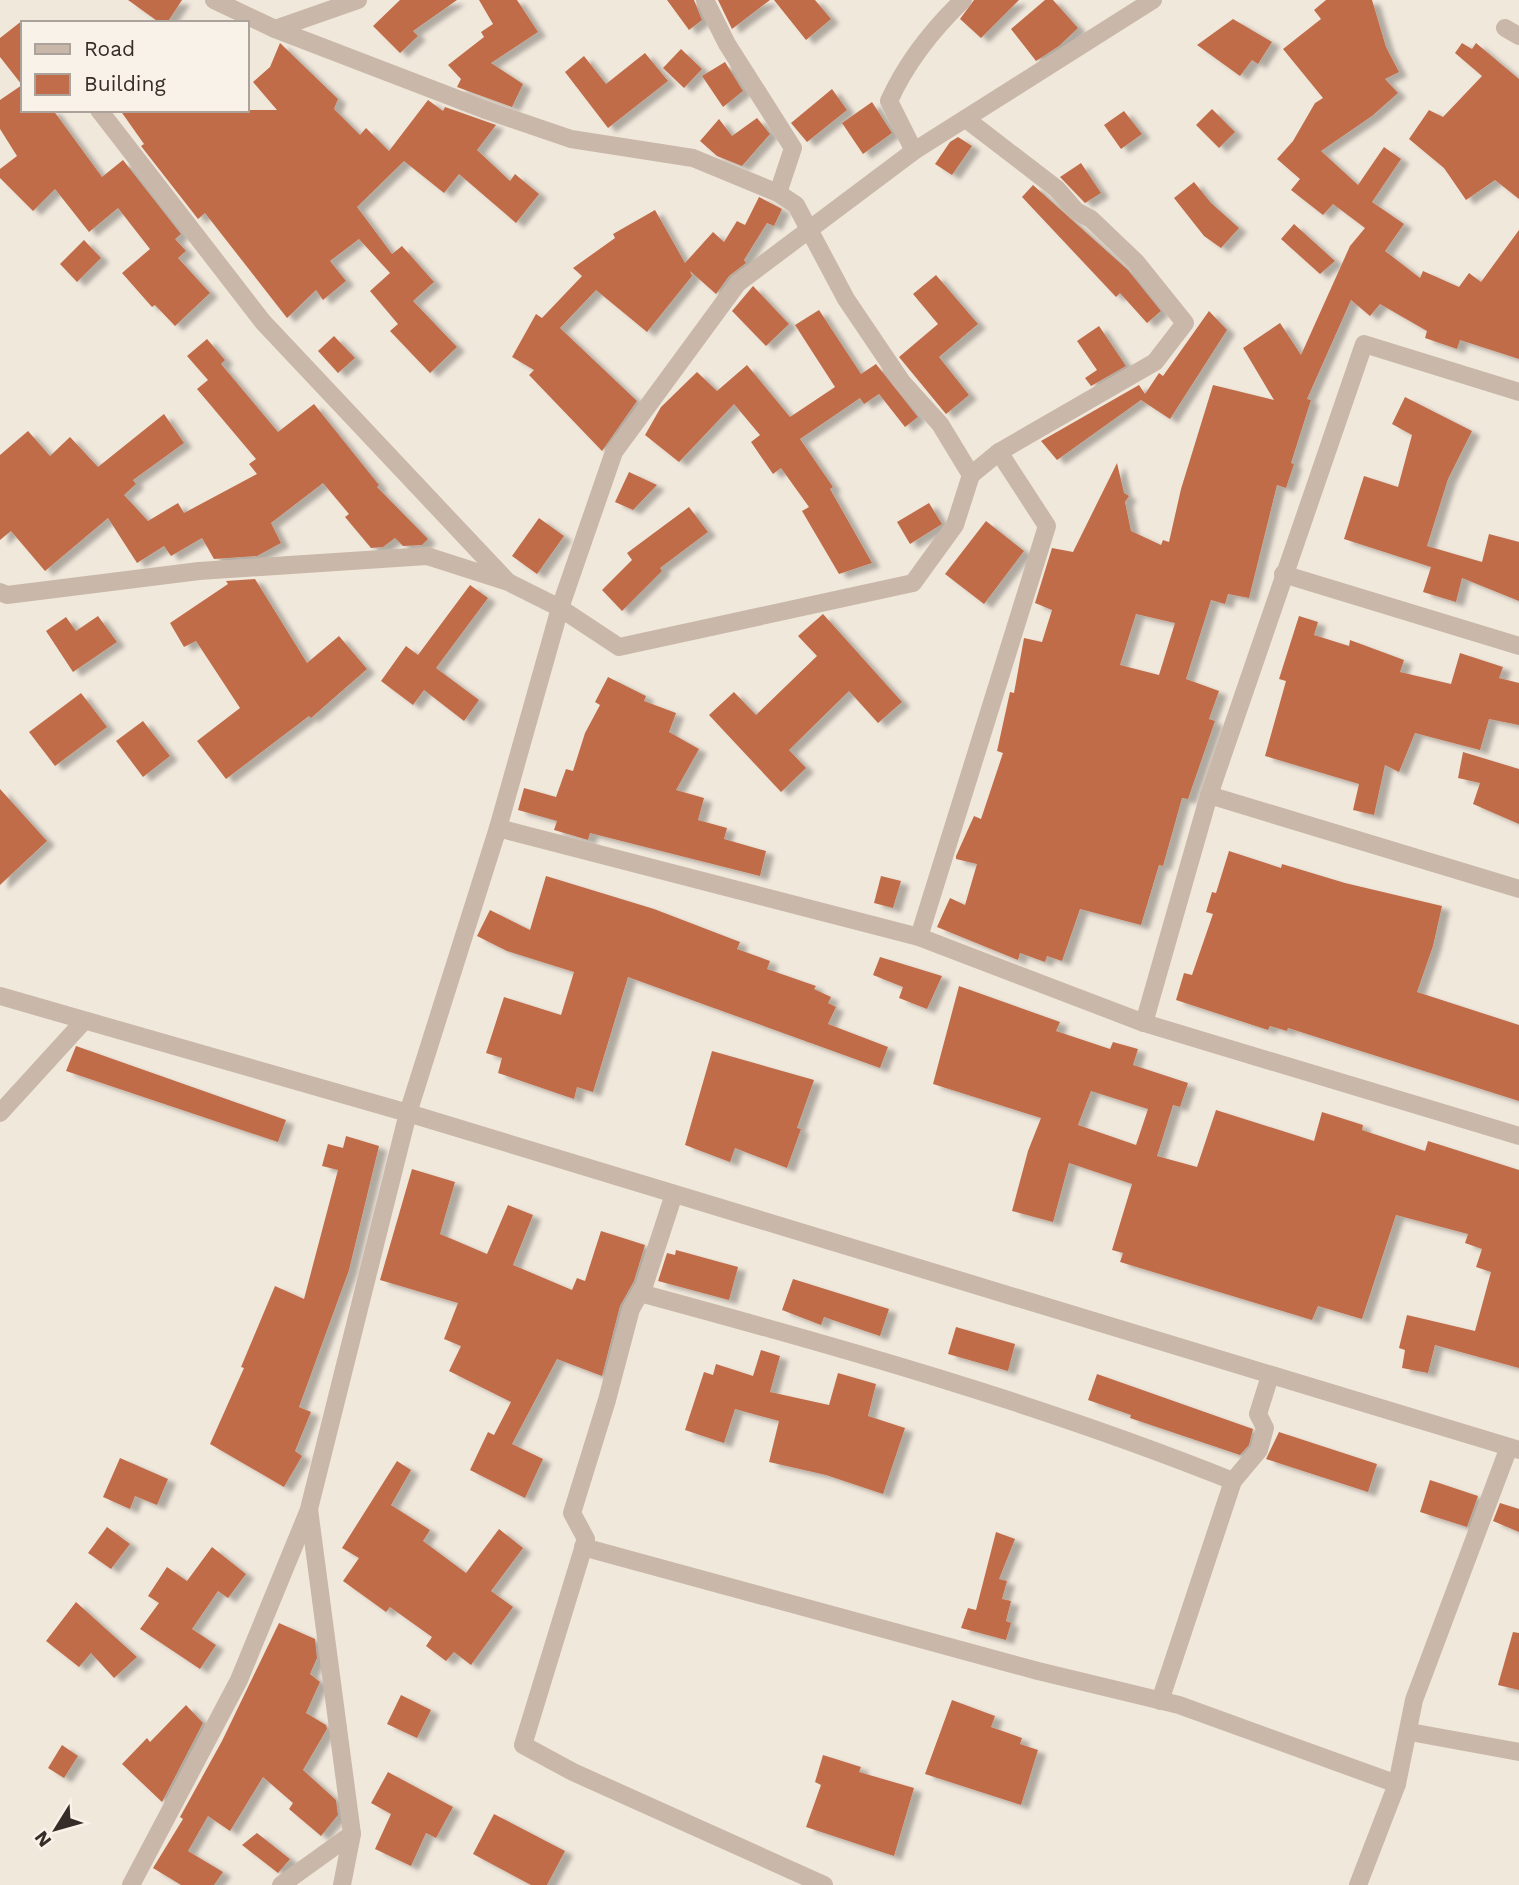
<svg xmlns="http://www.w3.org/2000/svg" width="1519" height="1885" font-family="'Work Sans',sans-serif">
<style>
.building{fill:#c16c4a;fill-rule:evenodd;filter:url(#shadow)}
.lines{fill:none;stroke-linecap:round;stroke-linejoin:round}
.minor{stroke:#c9b8a9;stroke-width:18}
.tertiary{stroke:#c9b8a9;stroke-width:18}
</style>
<defs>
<filter id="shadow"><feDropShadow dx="8" dy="4.5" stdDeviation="2" flood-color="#0004"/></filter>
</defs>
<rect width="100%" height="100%" fill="#f1e8dc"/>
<!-- building -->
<g class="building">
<polygon points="128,0 182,0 167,23 160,23"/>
<polygon points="400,0 457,0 413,31 418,36 400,53 373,26"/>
<polygon points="479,0 517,0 538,32 491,63 523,84 512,107 457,87 461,79 448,65 484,37 481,32 493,24"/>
<polygon points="667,0 694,0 702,20 689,30"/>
<polygon points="718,0 770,0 732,29"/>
<polygon points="774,0 815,0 831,19 806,40"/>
<polygon points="974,0 1019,0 981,38 960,19"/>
<polygon points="1045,0 1053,0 1078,28 1059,46 1036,61 1011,29"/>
<path d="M 1326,0 L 1372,0 L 1386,47 L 1399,72 L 1385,79 L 1398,93 L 1372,116 L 1321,151 L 1358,185 L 1384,147 L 1401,159 L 1372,202 L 1404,224 L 1385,251 L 1420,278 L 1423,271 L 1459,287 L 1469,273 L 1481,282 L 1519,230 L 1519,359 L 1460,340 L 1457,349 L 1425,338 L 1427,331 L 1380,304 L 1370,316 L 1351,300 L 1307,399 L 1311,400 L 1291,463 L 1294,464 L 1286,488 L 1277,485 L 1249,598 L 1228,594 L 1225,604 L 1211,600 L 1186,679 L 1219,691 L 1209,719 L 1215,721 L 1188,799 L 1182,798 L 1163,866 L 1159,865 L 1141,925 L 1080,909 L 1062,961 L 1047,956 L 1045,962 L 1020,953 L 1018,960 L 937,927 L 950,898 L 965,905 L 977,864 L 956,859 L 956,856 L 974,816 L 981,819 L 1003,753 L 997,751 L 1010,692 L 1014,693 L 1024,638 L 1042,642 L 1052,610 L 1035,603 L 1052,548 L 1073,552 L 1117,463 L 1124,493 L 1129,496 L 1125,502 L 1131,531 L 1161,545 L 1163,540 L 1169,542 L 1181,489 L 1213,385 L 1274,400 L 1243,348 L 1280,323 L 1301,355 L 1350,246 L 1365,228 L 1333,204 L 1323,215 L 1291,190 L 1300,179 L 1277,159 L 1293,141 L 1315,103 L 1323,98 L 1283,49 L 1321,19 L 1314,10 ZM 1136,614 L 1175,623 L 1159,675 L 1120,665 Z"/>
<polygon points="1233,19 1272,42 1258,64 1252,60 1240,76 1197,45"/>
<polygon points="23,20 23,110 53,110 102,177 123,160 181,234 175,239 186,251 178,258 210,293 175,326 155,305 152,307 122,273 150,249 118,208 89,232 55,189 33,211 0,178 0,169 17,156 0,129 0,100 22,85 0,57 0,38"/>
<polygon points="280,43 338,99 334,109 360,135 366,128 389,151 428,100 443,111 445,107 496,125 477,150 510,181 515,174 539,194 516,223 459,174 444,193 404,161 357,207 392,254 402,246 434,282 413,301 457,347 430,373 390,331 398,324 370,291 390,273 359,239 330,261 346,281 323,300 316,290 287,318 205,213 198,219 141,146 144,144 120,110 277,110 253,82 270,67"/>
<polygon points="1462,43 1472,49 1476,43 1519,79 1519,199 1495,180 1466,200 1444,168 1409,139 1429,110 1443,117 1482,76 1455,53"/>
<polygon points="681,49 702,69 684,88 663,68"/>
<polygon points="645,53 668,81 608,128 565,72 584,56 606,84"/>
<polygon points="725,62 743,91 723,107 702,76"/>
<polygon points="832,89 847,110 807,142 791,123"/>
<polygon points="872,102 892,133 863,154 842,123"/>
<polygon points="1212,109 1235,132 1219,148 1196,125"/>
<polygon points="1124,111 1142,134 1121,149 1104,125"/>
<polygon points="757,118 770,134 742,166 717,156 700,141 719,119 732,136"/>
<polygon points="958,137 972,146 952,175 935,164 950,142"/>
<polygon points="1081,163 1101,193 1085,203 1060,177"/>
<polygon points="1194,182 1211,203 1239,228 1221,248 1204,236 1174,198"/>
<polygon points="1033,185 1128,270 1161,311 1147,323 1120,293 1116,297 1022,197"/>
<polygon points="759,197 782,209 774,226 767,223 744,260 746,263 729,276 716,294 690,271 692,276 647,332 596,290 560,328 637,401 602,451 529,375 534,370 512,357 536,314 542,318 582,276 573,268 615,238 613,234 655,210 685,263 713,232 724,242 737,221 745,225"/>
<polygon points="1294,224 1335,261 1320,274 1281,239"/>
<polygon points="84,240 101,258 77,282 60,264"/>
<polygon points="936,275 978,324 939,357 969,395 946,414 899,357 938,324 913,294"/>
<polygon points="753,286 789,324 766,346 732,311"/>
<polygon points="819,310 861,374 876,364 918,417 905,427 879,394 864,404 860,398 800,439 833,487 830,489 872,563 839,574 802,511 809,507 781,468 773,474 751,442 760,435 734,404 679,462 645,435 661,407 697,372 717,391 747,365 790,417 835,387 795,325"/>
<polygon points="1209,311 1227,330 1170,419 1141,400 1057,460 1041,441 1139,385 1145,394 1159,373 1163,376"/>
<polygon points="1099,326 1126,366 1091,386 1085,378 1097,370 1077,341"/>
<polygon points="334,336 355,358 338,373 318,351"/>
<polygon points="207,339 225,360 221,364 278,432 314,404 379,485 377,487 428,539 422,545 403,546 395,538 383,547 371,548 345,517 349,514 323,483 271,523 281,543 257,556 214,559 202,538 171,556 164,546 137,563 108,518 45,571 11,531 0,540 0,455 28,431 50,456 70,437 98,467 164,414 184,443 133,480 136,484 124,495 148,521 178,503 184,513 257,474 249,464 256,459 197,389 208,380 187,356"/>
<polygon points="1405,397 1472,431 1448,479 1427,546 1482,562 1489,534 1519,542 1519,601 1462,578 1456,602 1423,592 1431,567 1344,539 1364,476 1398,487 1412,435 1392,424"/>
<polygon points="629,472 657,485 633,510 615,502"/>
<polygon points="929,503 942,524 910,544 897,522"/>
<polygon points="689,507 708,532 660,568 662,571 622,611 602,590 632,560 627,553"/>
<polygon points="539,518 564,536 537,574 512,556"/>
<polygon points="986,521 1024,551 984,604 945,574"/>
<polygon points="255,579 307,663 339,636 367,669 311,718 309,716 226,779 197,741 240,708 196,641 184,647 170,623 228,584 226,581"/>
<polygon points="470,585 488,598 436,668 479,700 464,721 424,690 413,705 381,681 406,646 418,655"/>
<polygon points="823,614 902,702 878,723 849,691 789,750 806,768 781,792 709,715 734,692 756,715 817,656 798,636"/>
<polygon points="98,616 117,642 73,672 46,631 66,617 76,631"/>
<polygon points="1299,616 1318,622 1314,635 1349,646 1350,640 1404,660 1400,672 1451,684 1460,653 1503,667 1499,678 1519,683 1519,725 1489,719 1480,750 1415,733 1399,772 1385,765 1374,815 1353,810 1359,784 1265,756 1286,681 1279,679"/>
<polygon points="608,677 646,696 644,701 676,713 669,732 699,749 676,790 704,798 698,820 727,828 724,839 766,851 760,876 590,833 588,840 568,834 554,830 557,821 518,810 524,788 556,797 566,769 573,771 585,733 600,705 595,702"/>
<polygon points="81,693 107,727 55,766 29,732"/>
<polygon points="143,721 170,756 143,777 116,741"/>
<polygon points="1463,752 1519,769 1519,824 1473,804 1480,783 1458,778"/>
<polygon points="0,789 47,841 0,885"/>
<polygon points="1229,851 1281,868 1282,864 1345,883 1442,906 1433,946 1417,992 1519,1025 1519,1101 1288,1028 1287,1031 1270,1026 1268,1030 1176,1000 1184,973 1192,975 1213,914 1206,912 1212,892 1216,893"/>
<polygon points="546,876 654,909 740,942 737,949 770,961 767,969 816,986 814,989 831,997 828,1003 836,1007 828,1024 888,1047 880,1068 628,977 593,1092 577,1087 574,1099 498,1073 502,1058 486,1053 504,997 561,1015 574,972 507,951 477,936 490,910 530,930"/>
<polygon points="881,876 901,881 893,908 874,903"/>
<polygon points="880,957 942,976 927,1009 899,998 903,987 873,975"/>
<path d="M 959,986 L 1060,1022 L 1056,1031 L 1110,1049 L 1113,1042 L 1138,1049 L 1133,1065 L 1188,1083 L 1180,1107 L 1173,1105 L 1157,1156 L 1197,1167 L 1216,1110 L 1314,1141 L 1322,1112 L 1363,1125 L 1362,1130 L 1425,1151 L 1428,1141 L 1519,1170 L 1519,1368 L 1435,1345 L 1428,1373 L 1402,1368 L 1405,1350 L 1399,1348 L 1407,1315 L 1475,1331 L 1491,1272 L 1476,1267 L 1482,1249 L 1465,1243 L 1468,1234 L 1396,1215 L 1362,1319 L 1318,1306 L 1312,1320 L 1120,1262 L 1123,1253 L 1112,1250 L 1132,1184 L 1069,1163 L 1053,1222 L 1012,1211 L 1028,1151 L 1041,1118 L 933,1084 ZM 1091,1091 L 1148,1109 L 1136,1145 L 1078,1125 Z"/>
<polygon points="76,1046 286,1120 278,1142 66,1071"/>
<polygon points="712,1051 814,1080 797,1128 801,1129 787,1168 735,1148 730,1162 685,1145"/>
<polygon points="346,1136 379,1146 349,1270 299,1407 311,1412 295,1451 302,1456 284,1487 210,1444 244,1368 241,1367 275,1286 304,1299 338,1170 322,1166 328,1144 343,1148"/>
<polygon points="412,1169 455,1182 440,1234 487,1254 508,1205 533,1215 513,1265 572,1290 577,1278 585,1281 601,1231 645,1245 634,1281 620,1306 602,1376 557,1359 512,1444 543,1459 525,1498 470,1470 488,1432 494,1435 511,1402 449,1371 461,1346 444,1339 458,1303 380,1280"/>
<polygon points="676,1250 738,1267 729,1300 658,1281 667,1253 675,1255"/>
<polygon points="793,1279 889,1309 880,1336 824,1317 821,1325 782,1310"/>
<polygon points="956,1327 1015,1344 1008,1371 948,1354"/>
<polygon points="761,1350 780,1356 770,1392 829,1405 838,1373 876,1384 868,1416 905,1428 883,1494 826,1475 769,1462 779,1421 735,1409 724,1443 685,1430 704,1372 713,1375 716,1364 753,1376"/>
<polygon points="1097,1374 1253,1429 1249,1445 1240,1455 1130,1418 1131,1415 1088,1400"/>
<polygon points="1279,1432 1377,1464 1368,1492 1266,1459"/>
<polygon points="120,1458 168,1479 157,1505 135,1496 130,1509 103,1497"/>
<polygon points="397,1461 411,1470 391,1505 430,1530 423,1541 466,1573 499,1529 523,1548 491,1591 513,1607 471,1665 454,1652 446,1661 426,1646 432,1637 390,1607 386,1612 343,1581 359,1558 342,1548"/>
<polygon points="1430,1480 1478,1496 1467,1527 1420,1512"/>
<polygon points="1500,1503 1519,1509 1519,1532 1493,1521"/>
<polygon points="107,1527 130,1544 111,1569 88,1553"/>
<polygon points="996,1532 1015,1539 999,1579 1007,1581 1002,1599 1011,1601 1006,1621 1011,1623 1006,1640 961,1628 968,1608 976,1610"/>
<polygon points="212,1547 246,1574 228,1598 218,1591 192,1629 216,1645 200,1669 140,1629 159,1603 148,1596 167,1567 187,1581"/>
<polygon points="76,1602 137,1657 114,1678 91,1653 79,1667 46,1641"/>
<polygon points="279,1623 315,1639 317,1658 310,1674 320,1682 306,1713 326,1725 327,1729 303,1770 336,1800 338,1815 321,1836 289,1809 293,1803 263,1777 230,1831 208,1816 188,1851 223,1872 214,1885 181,1885 153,1868 183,1819 180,1817 222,1741"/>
<polygon points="1513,1632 1519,1633 1519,1690 1498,1685"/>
<polygon points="401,1695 431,1710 417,1738 387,1724"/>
<polygon points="952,1700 995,1716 991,1727 1022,1738 1020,1744 1038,1750 1021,1805 925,1774"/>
<polygon points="186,1705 203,1723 162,1802 122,1764 147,1738 150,1742"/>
<polygon points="62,1745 78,1756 64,1778 48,1768"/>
<polygon points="823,1755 861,1767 859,1772 914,1788 894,1856 806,1827 821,1785 815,1782"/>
<polygon points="388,1772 453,1807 436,1838 426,1833 411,1866 375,1849 391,1814 371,1803"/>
<polygon points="494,1814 565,1851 547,1885 531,1885 473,1854"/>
<polygon points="257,1833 290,1859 278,1873 242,1845"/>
</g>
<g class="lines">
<!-- minor -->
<g class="minor">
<polyline points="214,0 275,29 486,110 571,139 693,158 778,193 796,205 846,299 902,382 940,424 971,475"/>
<polyline points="705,0 727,44 793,148 778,193"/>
<polyline points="1505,28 1519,36"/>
<polyline points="275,29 358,0"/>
<polyline points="99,110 263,322 506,580"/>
<polyline points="966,119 1057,189 1076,211 1091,219 1136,262 1185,323 1155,362 999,452"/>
<path d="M 914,151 L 889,101 C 906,63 933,29 963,0"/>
<polyline points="1283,574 1519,646"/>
<polyline points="0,592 7,595 199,571 427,556 508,582 560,608 619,647 913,583 955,525 971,475 999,452 1047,526 919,937"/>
<polyline points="1209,795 1519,889"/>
<polyline points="498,828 919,937 1144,1023 1519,1136"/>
<polyline points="1144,1023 1209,795 1364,344 1519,392"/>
<polyline points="0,1113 84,1021"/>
<polyline points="674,1194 644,1286 631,1309 607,1400 572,1513 586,1539 523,1745 573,1772 824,1885"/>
<path d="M 640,1293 C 840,1347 1041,1404 1233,1481 L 1160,1701"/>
<polyline points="1233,1481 1259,1450 1265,1428 1258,1414 1270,1376"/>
<polyline points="583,1547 1038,1671 1179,1705 1397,1784"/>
<polyline points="1410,1732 1519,1752"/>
<polyline points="131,1885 239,1680 308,1512"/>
<polyline points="281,1885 352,1834"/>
<polyline points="342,1885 352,1834 309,1509 408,1113 498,828 560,608 614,452 738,283 914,151 1153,0"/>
<polyline points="1358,1885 1397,1784 1414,1700 1509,1447"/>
</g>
<!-- tertiary -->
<polyline class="tertiary" points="0,996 408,1113 1519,1450"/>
</g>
<!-- legend -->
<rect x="21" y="21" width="228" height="91" fill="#f9f2e8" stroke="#aba39b" stroke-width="2"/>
<rect x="35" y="44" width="35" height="10" fill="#c9b8a9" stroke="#aba39b" stroke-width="2"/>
<text x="84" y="56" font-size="21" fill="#362d28">Road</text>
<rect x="35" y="74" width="35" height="21" fill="#c16c4a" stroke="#aba39b" stroke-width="2"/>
<text x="84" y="91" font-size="21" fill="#362d28">Building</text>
<!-- north arrow -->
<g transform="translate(56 1829) rotate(233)" stroke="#f9f2e8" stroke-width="5" paint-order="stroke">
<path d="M0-5L12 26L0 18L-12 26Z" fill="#362d28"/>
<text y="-10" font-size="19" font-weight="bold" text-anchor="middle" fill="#362d28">N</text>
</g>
</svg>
